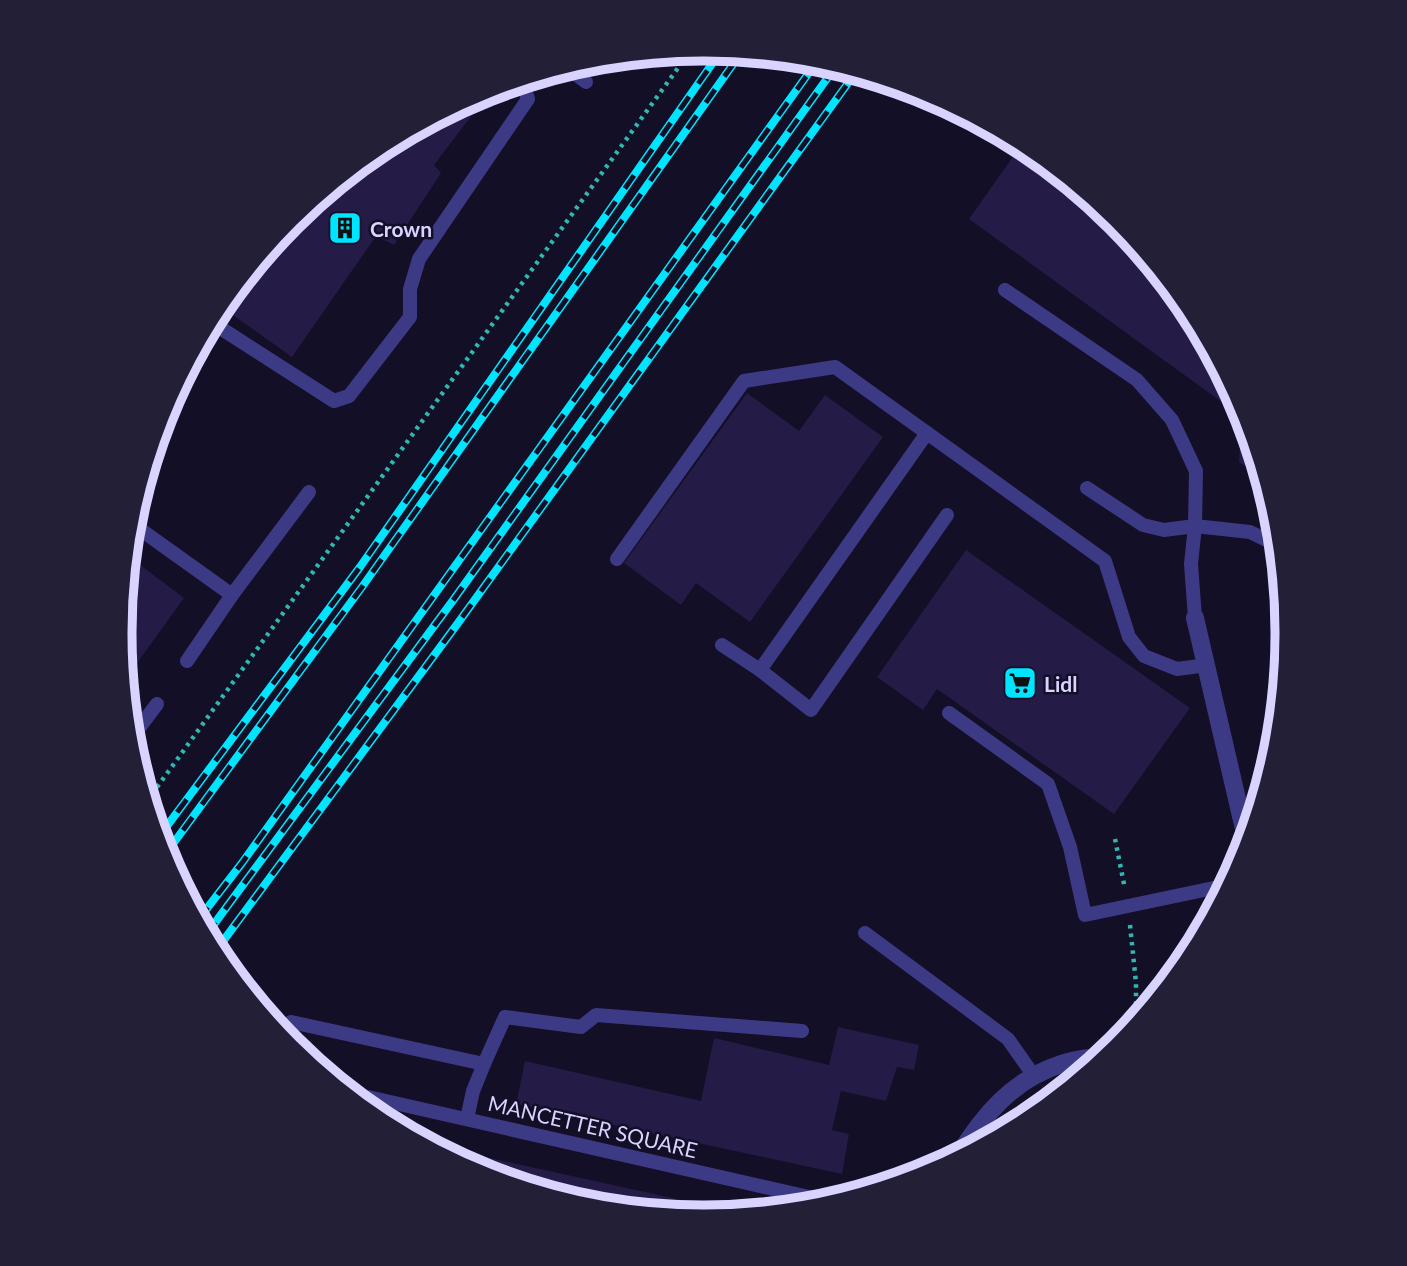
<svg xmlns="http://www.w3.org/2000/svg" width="1407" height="1266" font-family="Lato,sans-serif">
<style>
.building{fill:#241b47}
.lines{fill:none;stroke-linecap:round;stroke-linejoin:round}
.path{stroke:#2fb8b0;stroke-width:4.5;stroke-dasharray:3.5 5;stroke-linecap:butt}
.service{stroke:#3d3a85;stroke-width:14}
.minor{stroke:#3d3a85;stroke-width:18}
.rail-casing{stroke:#00e5ff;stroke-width:8}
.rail{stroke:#130f26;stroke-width:5;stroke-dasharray:16;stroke-linecap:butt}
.labels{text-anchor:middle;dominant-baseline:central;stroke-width:5;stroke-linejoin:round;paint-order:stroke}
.poi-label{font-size:21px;font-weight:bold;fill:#d9d4ff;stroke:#130f26;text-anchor:start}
.street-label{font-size:21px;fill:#d9d4ff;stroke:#130f26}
.rim{fill:none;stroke:#d9d4ff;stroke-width:9}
</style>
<rect width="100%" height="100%" fill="#130f26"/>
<!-- building -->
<g class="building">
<polygon points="491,90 434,165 441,173 394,245 376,236 292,357 220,306 291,220 379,147 480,93"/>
<polygon points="1022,144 1117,220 1189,309 1237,398 1230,408 969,219"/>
<polygon points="747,393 799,431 825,395 883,437 750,622 696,583 681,605 624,563"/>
<polygon points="1244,414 1251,435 1264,479 1239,462 1242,418"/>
<polygon points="966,550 1190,708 1114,814 937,689 923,710 877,677"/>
<polygon points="131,558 184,598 124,681 120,633 126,565"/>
<polygon points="125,693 136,701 127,713 127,710"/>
<polygon points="838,1027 919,1045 914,1070 897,1067 886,1101 841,1091 832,1130 849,1134 842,1174 516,1104 525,1061 701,1101 714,1038 829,1065"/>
<polygon points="430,1145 741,1213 703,1217 589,1206 480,1172"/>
</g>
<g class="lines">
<!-- path -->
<g class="path">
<polyline points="147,801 691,50"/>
<polyline points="1115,839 1125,889"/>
<polyline points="1130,925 1136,983 1136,1022"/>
</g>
<!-- service -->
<g class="service">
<polyline points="566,67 586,82"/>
<polyline points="1005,290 1137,380 1172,420 1196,471 1195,526 1250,532 1279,546"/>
<polyline points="211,322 334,401 349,396 410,317 410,289 419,259 528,99 522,81"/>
<polyline points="1087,488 1143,525 1164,530 1195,526 1191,564 1195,618"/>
<polyline points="130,522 232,595"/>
<polyline points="617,559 744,381 835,367 927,433"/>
<polyline points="722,645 760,670 811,710 947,515"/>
<polyline points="187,661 232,595 309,492"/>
<polyline points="760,670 927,433 1105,561 1129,637 1144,656 1177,669 1207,665"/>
<polyline points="949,713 1048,784 1070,847 1085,915 1228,885"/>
<polyline points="130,740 157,704"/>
<polyline points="865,933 1008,1039 1034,1076"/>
<polyline points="291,1022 484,1064 473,1091 467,1119"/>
<polyline points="484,1064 505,1017 581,1027 596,1015 802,1031"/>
<polyline points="346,1092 831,1202"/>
</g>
<!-- minor -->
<g class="minor">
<polyline points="1195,618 1247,842"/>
<path d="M 958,1156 C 984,1114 1013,1080 1061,1064 C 1075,1059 1090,1058 1104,1056"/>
</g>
<defs>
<g id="rail">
<polyline points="158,838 360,567 721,51"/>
<polyline points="164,856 362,587 741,53"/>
<polyline points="198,920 242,863 818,60"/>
<polyline points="206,935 454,599 836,66"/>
<polyline points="215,952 458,623 856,72"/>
</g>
</defs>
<!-- rail casing -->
<use href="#rail" class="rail-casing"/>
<!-- rail -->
<use href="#rail" class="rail"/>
</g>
<!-- icons -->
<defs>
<symbol id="building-square" viewBox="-11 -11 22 22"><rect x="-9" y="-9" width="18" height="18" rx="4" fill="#00e5ff" stroke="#130f26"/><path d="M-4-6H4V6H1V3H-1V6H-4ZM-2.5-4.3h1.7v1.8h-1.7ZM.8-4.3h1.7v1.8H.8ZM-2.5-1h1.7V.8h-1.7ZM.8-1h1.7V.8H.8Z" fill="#111"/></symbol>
<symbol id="supermarket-square" viewBox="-11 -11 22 22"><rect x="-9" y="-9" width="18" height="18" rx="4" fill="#00e5ff" stroke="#130f26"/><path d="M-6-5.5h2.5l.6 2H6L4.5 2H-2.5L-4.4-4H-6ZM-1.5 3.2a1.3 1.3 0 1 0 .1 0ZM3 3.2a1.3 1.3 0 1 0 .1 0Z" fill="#111"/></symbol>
</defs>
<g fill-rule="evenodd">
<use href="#building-square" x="326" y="209" width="38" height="38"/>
<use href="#supermarket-square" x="1001" y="664" width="38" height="38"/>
</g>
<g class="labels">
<!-- poi labels -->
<g class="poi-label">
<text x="370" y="228">Crown</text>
<text x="1044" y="683">Lidl</text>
</g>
<!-- street labels -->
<g class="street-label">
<text transform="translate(593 1126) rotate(13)">MANCETTER SQUARE</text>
</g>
</g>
<!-- crop -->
<path d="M0 0H1407V1266H0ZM703 61H704A571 571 0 0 1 1275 632V634A571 571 0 0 1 704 1205H703A571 571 0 0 1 132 634V632A571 571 0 0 1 703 61Z" fill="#231f37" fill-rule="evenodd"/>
<path class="rim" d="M703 61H704A571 571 0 0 1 1275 632V634A571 571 0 0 1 704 1205H703A571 571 0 0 1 132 634V632A571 571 0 0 1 703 61Z"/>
</svg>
